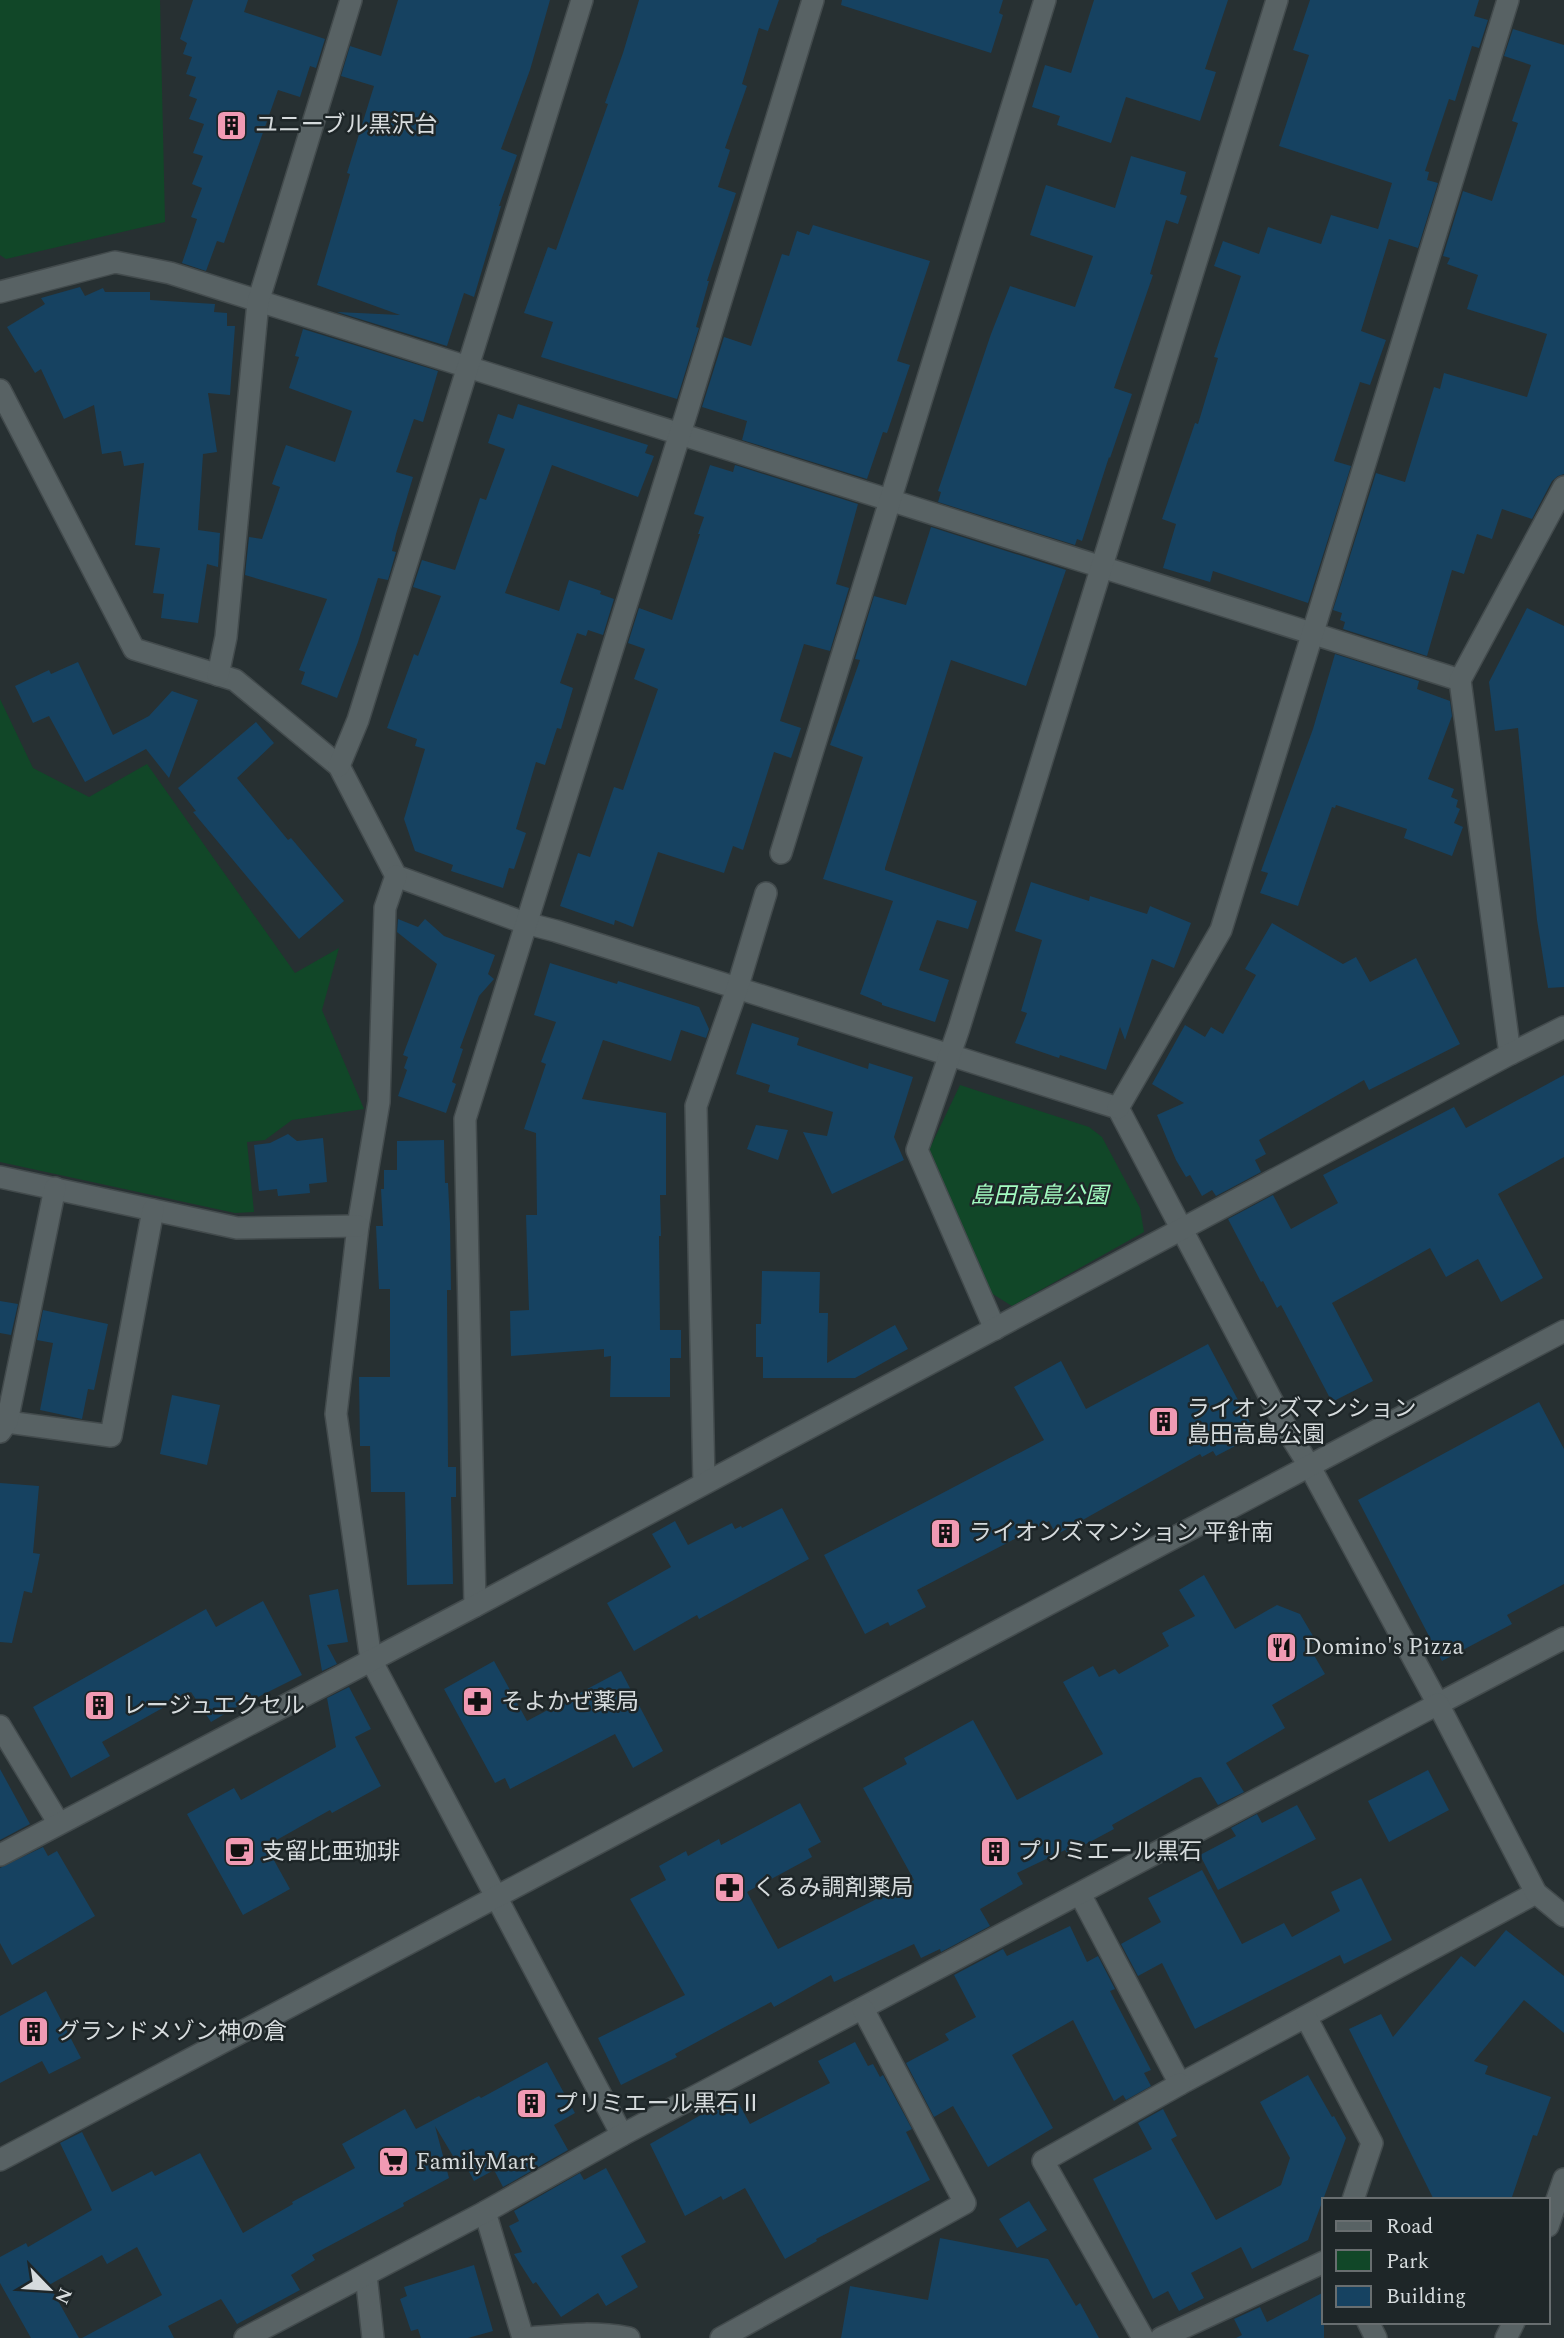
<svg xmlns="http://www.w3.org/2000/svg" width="1564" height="2338" font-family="Spectral,'Noto Sans JP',serif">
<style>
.green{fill:#114728}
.building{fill:#164261}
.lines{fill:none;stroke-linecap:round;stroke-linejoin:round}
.minor-casing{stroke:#434b4d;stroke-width:24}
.minor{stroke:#586264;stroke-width:21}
.labels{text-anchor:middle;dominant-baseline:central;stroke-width:5;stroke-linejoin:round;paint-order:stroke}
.poi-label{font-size:23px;fill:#d6dbdd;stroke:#1e2628;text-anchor:start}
.park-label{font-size:23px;font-style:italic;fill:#a3fcc1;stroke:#1e2628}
</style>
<rect width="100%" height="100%" fill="#273032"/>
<!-- green -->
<g class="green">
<polygon points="0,0 160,0 165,222 6,259 0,255"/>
<polygon points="0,699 33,768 89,797 147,764 295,973 339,948 322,1010 364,1109 292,1120 265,1140 247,1142 254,1212 235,1213 0,1162"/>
<polygon points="960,1085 1089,1127 1102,1137 1140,1208 1144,1232 1012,1306 991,1293 929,1150"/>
</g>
<!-- building -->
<g class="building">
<polygon points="193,0 248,0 244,12 325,39 316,68 310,66 300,97 278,90 224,243 217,241 206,271 182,263 197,219 191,217 202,188 192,184 203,156 193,153 204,124 189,119 197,99 189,96 196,77 186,74 192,57 183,54 187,43 180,39"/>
<polygon points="398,0 550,0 530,70 501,149 517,155 499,206 501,206 474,297 464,293 447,346 337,312 400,315 317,285 350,174 347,173 374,86 341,76 350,46 381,56"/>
<polygon points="639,0 779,0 768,31 759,28 742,84 747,86 725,148 730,150 718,187 736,193 707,281 709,281 696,327 699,328 677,399 541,357 553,322 524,313 548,247 556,250 608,104 605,103 623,53"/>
<polygon points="842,0 1003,0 999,13 1003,15 991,53 841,5"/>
<polygon points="1094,0 1228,0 1205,69 1216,72 1200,121 1126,97 1111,143 1057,125 1060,116 1032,107 1045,65 1071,73"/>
<polygon points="1310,0 1479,0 1474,16 1488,20 1479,48 1472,46 1455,101 1449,99 1425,171 1429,172 1427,180 1438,183 1418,248 1389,239 1361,331 1386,340 1370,385 1360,382 1334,461 1351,466 1308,603 1213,571 1210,582 1163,568 1176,524 1162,519 1195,423 1198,424 1218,358 1214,357 1241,276 1214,266 1223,241 1259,254 1268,227 1321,244 1331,215 1378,229 1392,183 1279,146 1309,55 1293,50"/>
<polygon points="1513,29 1564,45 1564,474 1558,476 1552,481 1532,519 1502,509 1492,539 1477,534 1464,574 1452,570 1427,656 1343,629 1345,622 1340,620 1342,613 1333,610 1376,473 1405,482 1434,387 1440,389 1444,373 1527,397 1547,334 1467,309 1478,275 1447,264 1450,258 1443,256 1463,191 1492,201 1518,123 1512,121 1531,65 1504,56"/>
<polygon points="1131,156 1186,172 1180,194 1187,196 1178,224 1166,220 1150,274 1153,275 1114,388 1132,394 1110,458 1109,457 1082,541 1077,539 1075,545 938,502 941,492 938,491 991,334 1010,286 1075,307 1093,256 1030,235 1046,185 1115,208"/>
<polygon points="813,225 930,261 897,361 910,365 887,433 883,432 867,479 742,440 747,421 702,407 724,337 751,346 782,254 789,256 797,231 809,235"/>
<polygon points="80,287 85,296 103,288 105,292 150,292 150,300 215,304 214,312 227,313 227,326 235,326 230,395 208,393 217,452 203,454 198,530 220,533 218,567 207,564 198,623 161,618 164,594 153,593 160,548 135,545 144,463 124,466 121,451 102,454 94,405 64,419 41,369 35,373 7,327 45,304 41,298"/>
<polygon points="303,329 438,371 423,422 414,419 396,472 413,477 396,534 392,551 396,552 388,580 378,578 358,642 337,698 301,684 305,672 299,670 327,599 245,575 249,537 262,539 280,487 272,484 286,445 335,462 352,411 289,388 299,357 295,356"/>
<polygon points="518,404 648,445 645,453 654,456 638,497 552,465 505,593 559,611 569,580 601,591 600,594 614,599 603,635 588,630 586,636 577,633 560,683 573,688 561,729 557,728 545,765 536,762 516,829 526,833 514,869 509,868 503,888 451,871 453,865 415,851 404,819 425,749 415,746 417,739 387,728 414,654 418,656 441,596 413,587 422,560 455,570 480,498 486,500 505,449 488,443 498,414 513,419"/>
<polygon points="710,465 733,472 735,465 858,504 836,584 849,588 830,651 804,644 780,721 801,728 791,758 774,752 743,850 733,846 724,873 658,852 633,927 615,920 614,925 560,906 578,853 590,857 614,787 623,790 658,689 634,679 645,649 628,643 639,608 672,620 700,534 698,534 704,517 694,514"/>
<polygon points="931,527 1066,570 1026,686 951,660 885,868 885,870 977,901 968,929 937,920 919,970 949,980 935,1022 882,1005 882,1003 860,994 893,901 823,879 863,757 830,745 860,660 855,659 874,596 906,605"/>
<polygon points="1527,608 1564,626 1564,987 1548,988 1537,920 1518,728 1495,731 1489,682"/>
<polygon points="1335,654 1419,681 1417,689 1450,701 1452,716 1428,779 1454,789 1451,797 1458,800 1456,807 1460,809 1454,823 1463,827 1452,856 1404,838 1407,829 1336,805 1335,808 1332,807 1298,906 1260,893 1268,873 1261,871 1313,729"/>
<polygon points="78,662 113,735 149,716 172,691 198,700 169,778 146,749 85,782 49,716 33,723 15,686 49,670 51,674"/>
<polygon points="256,722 274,743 237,778 288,840 291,838 344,901 299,939 193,812 196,811 178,788"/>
<polygon points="1031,882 1089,901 1090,896 1147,914 1150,906 1191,923 1174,968 1152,959 1125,1040 1120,1027 1106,1070 1060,1055 1059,1058 1015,1043 1027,1013 1021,1011 1042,940 1015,931"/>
<polygon points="398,919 418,927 425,919 444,936 495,955 488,974 494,979 479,996 460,1048 463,1049 452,1082 456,1084 446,1113 398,1096 407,1070 404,1068 408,1057 403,1055 437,964 397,932"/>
<polygon points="1272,923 1343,964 1356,957 1370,982 1416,958 1460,1044 1369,1090 1364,1080 1259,1140 1266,1154 1255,1160 1261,1172 1216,1196 1212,1190 1202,1196 1190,1175 1186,1177 1176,1160 1157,1115 1184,1103 1152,1084 1185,1025 1205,1037 1211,1027 1223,1034 1256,975 1245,969"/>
<polygon points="550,963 617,984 618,981 699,1007 709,1029 706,1038 681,1030 671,1061 603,1040 582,1099 666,1113 666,1195 660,1195 661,1236 659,1236 660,1330 681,1330 681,1358 670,1358 670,1397 610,1397 611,1356 604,1357 604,1349 511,1356 510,1311 529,1310 526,1215 537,1215 536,1133 524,1129 546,1064 541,1062 556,1022 534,1015"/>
<polygon points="752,1023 799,1038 797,1045 868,1069 869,1063 913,1077 894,1137 904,1160 832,1194 803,1132 827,1136 833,1112 768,1092 770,1085 736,1074"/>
<polygon points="1564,1075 1564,1157 1498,1194 1543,1278 1501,1302 1478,1259 1446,1277 1430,1248 1332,1303 1373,1381 1332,1402 1281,1305 1277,1308 1263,1281 1261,1282 1228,1219 1273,1195 1291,1229 1338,1203 1323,1175 1454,1107 1466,1128"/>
<polygon points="756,1125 788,1130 778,1160 747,1149"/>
<polygon points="288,1134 297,1141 323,1138 327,1182 309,1184 310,1193 278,1196 277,1189 259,1191 254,1145 270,1143"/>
<polygon points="444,1140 445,1183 448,1183 450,1223 451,1290 447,1290 448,1467 456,1467 456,1497 451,1497 453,1584 407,1585 405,1492 371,1492 370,1446 360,1446 359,1377 390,1377 390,1289 379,1289 376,1226 383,1226 381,1189 384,1189 384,1170 397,1170 397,1141"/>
<polygon points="762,1271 820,1272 819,1313 828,1313 827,1363 895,1325 908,1349 855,1378 763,1378 763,1357 756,1357 756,1324 761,1324"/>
<polygon points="0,1301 18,1304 11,1335 0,1333"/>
<polygon points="43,1310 108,1324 94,1390 88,1389 82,1419 40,1410 53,1343 37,1340"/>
<polygon points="1208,1344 1253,1428 1237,1436 1241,1443 1216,1456 1213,1451 1202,1457 1200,1454 1056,1535 1049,1521 917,1590 926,1607 890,1626 888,1622 865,1634 824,1555 1044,1440 1014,1387 1061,1361 1086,1409"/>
<polygon points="172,1395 220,1405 207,1465 160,1454"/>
<polygon points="1539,1402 1564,1449 1564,1584 1507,1615 1512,1624 1442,1661 1358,1500"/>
<polygon points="0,1483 39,1486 33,1553 40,1554 32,1593 24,1591 12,1643 0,1642"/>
<polygon points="782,1508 809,1559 699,1619 697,1615 634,1651 607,1603 671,1567 652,1534 675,1521 688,1545 732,1523 735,1529 741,1526 742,1528"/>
<polygon points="1204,1575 1235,1629 1277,1605 1300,1614 1316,1641 1308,1645 1325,1674 1272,1705 1285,1728 1226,1763 1244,1792 1218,1805 1201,1777 1195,1778 1112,1825 1114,1829 1088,1843 1067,1853 1065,1850 1017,1873 1023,1884 980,1909 990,1926 941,1952 940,1949 921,1958 914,1944 834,1982 831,1975 774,2007 771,2002 675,2054 677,2057 621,2085 598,2038 685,1995 630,1899 666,1880 659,1866 686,1851 688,1856 719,1839 721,1845 800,1803 821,1842 808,1849 812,1857 747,1892 778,1949 914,1880 863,1788 907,1764 904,1758 973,1720 1017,1800 1103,1754 1063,1682 1093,1666 1099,1677 1115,1669 1119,1674 1169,1646 1162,1633 1195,1616 1179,1590"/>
<polygon points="338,1589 348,1642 327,1645 337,1664 322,1671 309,1595"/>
<polygon points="263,1601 302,1675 258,1697 257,1695 211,1722 191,1692 102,1742 110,1756 71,1778 33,1707 206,1609 216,1627"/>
<polygon points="494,1661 527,1721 621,1671 663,1751 633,1768 615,1734 510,1789 505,1778 495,1783 444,1689"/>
<polygon points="349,1687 371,1729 355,1737 381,1786 332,1813 330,1810 266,1846 290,1889 243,1915 187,1814 234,1788 241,1800 336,1747 327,1698"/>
<polygon points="0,1769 30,1824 0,1840"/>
<polygon points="1428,1770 1449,1810 1389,1842 1368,1801"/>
<polygon points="1297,1805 1316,1839 1218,1890 1200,1855 1236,1836 1231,1828 1257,1814 1262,1823"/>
<polygon points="43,1847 48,1856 57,1851 95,1916 12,1965 0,1943 0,1868"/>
<polygon points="1202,1870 1242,1944 1284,1923 1292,1937 1340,1911 1331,1892 1361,1878 1392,1940 1344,1964 1340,1955 1195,2029 1162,1963 1138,1976 1121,1944 1161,1922 1148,1898"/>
<polygon points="1070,1926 1087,1962 1098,1956 1115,1989 1110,1991 1151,2070 1144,2073 1151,2086 1126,2100 1123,2095 1114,2101 1073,2020 1012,2055 1053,2128 988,2167 953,2106 934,2117 906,2063 949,2040 945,2034 976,2017 954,1975 1003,1949 1007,1956"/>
<polygon points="1506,1930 1564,1976 1564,2033 1524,2000 1474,2061 1488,2066 1485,2074 1551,2097 1537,2136 1533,2135 1511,2200 1434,2200 1349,2029 1381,2014 1393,2037 1461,1956 1475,1967"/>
<polygon points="46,1991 81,2058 49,2074 42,2061 0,2083 0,2016"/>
<polygon points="855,2042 868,2066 873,2064 880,2077 883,2075 912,2129 906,2132 930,2180 816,2239 817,2241 785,2259 745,2188 723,2200 721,2196 685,2216 650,2144 720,2104 722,2107 737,2100 750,2124 830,2083 818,2061"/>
<polygon points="547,2062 575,2113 554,2125 568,2150 503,2187 494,2170 474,2181 467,2168 462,2171 435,2126 449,2178 403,2203 404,2206 312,2255 315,2260 291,2275 300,2290 237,2324 221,2299 168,2326 174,2338 82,2338 162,2295 137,2247 107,2264 102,2255 49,2285 79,2338 31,2338 0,2283 0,2257 26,2243 28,2247 92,2210 60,2143 82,2132 112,2192 152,2171 155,2176 200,2153 243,2233 293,2204 292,2202 355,2168 342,2144 405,2109 416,2129 479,2096 481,2098"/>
<polygon points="1308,2075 1332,2117 1334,2116 1346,2138 1308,2240 1252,2269 1241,2247 1191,2273 1204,2298 1179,2311 1168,2291 1153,2299 1093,2179 1152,2149 1138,2123 1163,2109 1177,2136 1166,2142 1171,2139 1216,2220 1281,2185 1290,2158 1260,2102"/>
<polygon points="606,2168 646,2242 621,2256 638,2287 606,2306 598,2293 561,2317 536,2282 533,2284 514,2254 522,2252 509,2226 519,2221 514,2211 580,2173 584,2180"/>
<polygon points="1029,2201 1047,2230 1017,2248 999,2219"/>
<polygon points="940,2238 1048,2259 1076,2306 1080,2303 1099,2338 841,2338 850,2286 928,2300"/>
<polygon points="474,2265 493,2331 468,2338 421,2338 418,2329 411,2331 400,2299 407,2296 404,2287"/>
<polygon points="1324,2292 1324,2338 1236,2338 1242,2335 1234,2319 1260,2307 1267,2322"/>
</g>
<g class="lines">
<defs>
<g id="minor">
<polyline points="0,292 115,262 170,273 1460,680"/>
<polyline points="0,390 134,649 235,680 339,766 396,876 525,923 556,931 1118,1108 1290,1435 1310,1467 1438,1704 1564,1638"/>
<polyline points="218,675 226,637 258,302 351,0"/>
<polyline points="339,766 358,720 582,0"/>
<polyline points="781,853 1045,0"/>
<polyline points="396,876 385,908 379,1102 358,1226 336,1414 371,1660 622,2135"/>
<polyline points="1510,1054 1460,680 1564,487"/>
<polyline points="1118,1108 1221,930 1508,0"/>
<polyline points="0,1177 237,1228 358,1226"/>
<polyline points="995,1329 917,1150 959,1028 1277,0"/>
<polyline points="7,1422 111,1436 153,1210"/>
<polyline points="0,1432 7,1422 55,1188"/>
<polyline points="704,1483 696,1106 737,989 766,893"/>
<polyline points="475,1606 465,1119 688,408 813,0"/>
<polyline points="0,1726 58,1822"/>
<polyline points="0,1855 475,1606 1510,1054 1564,1027"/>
<polyline points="1080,1894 1180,2084 1536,1893"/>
<polyline points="1306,2017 1372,2143 1353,2200"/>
<polyline points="0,2160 1564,1331"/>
<polyline points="485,2212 523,2338"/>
<polyline points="1548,2226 1564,2179"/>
<polyline points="366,2275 373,2338"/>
<polyline points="1368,2322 1376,2338"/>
<polyline points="245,2338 485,2212 622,2135 1438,1704 1536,1893 1564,1916"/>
<path d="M 527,2338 C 563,2335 593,2331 629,2338"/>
<polyline points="721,2338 965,2203 863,2009"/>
<polyline points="1143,2338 1043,2161 1180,2084"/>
<polyline points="1161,2338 1324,2262"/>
<polyline points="1506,2338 1514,2322"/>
</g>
</defs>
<!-- minor casing -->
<use href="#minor" class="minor-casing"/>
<!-- minor -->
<use href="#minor" class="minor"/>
</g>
<!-- icons -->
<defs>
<symbol id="building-square" viewBox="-11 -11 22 22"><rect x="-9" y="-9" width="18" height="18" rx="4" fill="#f19ab3" stroke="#1e2628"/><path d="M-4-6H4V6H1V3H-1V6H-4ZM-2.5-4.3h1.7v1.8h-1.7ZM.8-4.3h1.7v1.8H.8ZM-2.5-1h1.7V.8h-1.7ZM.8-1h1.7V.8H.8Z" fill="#111"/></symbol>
<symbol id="restaurant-square" viewBox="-11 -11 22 22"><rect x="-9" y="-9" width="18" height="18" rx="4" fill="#f19ab3" stroke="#1e2628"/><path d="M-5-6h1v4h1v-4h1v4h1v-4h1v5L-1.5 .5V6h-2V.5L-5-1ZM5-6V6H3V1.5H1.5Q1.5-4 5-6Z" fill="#111"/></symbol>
<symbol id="pharmacy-square" viewBox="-11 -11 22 22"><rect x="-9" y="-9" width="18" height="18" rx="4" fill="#f19ab3" stroke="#1e2628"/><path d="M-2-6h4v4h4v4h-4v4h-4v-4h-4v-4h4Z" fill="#111"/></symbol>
<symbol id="cafe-square" viewBox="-11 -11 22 22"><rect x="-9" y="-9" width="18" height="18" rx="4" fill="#f19ab3" stroke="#1e2628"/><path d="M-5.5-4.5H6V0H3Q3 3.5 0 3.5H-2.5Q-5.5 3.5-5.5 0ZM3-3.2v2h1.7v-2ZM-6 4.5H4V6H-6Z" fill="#111"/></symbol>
<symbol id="supermarket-square" viewBox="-11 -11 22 22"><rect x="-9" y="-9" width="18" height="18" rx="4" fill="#f19ab3" stroke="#1e2628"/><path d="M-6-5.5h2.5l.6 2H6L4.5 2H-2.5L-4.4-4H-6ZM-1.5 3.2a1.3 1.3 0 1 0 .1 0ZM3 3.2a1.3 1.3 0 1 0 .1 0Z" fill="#111"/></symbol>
</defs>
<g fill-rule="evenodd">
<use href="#building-square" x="214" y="108" width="35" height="35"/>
<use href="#building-square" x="1146" y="1404" width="35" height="35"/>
<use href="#building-square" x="928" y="1516" width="35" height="35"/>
<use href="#restaurant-square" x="1264" y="1630" width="35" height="35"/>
<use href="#pharmacy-square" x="460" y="1684" width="35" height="35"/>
<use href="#building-square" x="82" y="1688" width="35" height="35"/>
<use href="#cafe-square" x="222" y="1834" width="35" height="35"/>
<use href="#building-square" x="978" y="1834" width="35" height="35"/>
<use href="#pharmacy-square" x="712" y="1870" width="35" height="35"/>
<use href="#building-square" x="16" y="2014" width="35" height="35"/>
<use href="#building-square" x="514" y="2086" width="35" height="35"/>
<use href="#supermarket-square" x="376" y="2144" width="35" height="35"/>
</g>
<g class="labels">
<!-- poi labels -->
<g class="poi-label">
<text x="255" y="125">ユニーブル黒沢台</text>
<text x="1187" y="1409">ライオンズマンション<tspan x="1187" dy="26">島田高島公園</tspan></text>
<text x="969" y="1533">ライオンズマンション 平針南</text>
<text x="1304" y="1647">Domino's Pizza</text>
<text x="501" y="1702">そよかぜ薬局</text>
<text x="123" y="1706">レージュエクセル</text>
<text x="262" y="1852">支留比亜珈琲</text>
<text x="1018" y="1852">プリミエール黒石</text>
<text x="753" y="1888">くるみ調剤薬局</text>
<text x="57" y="2032">グランドメゾン神の倉</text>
<text x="555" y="2104">プリミエール黒石Ⅱ</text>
<text x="416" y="2162">FamilyMart</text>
</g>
<!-- park labels -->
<g class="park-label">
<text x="1039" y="1196">島田高島公園</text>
</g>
</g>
<!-- legend -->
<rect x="1322" y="2198" width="228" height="126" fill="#1e2628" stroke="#686e70" stroke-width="2"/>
<rect x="1336" y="2221" width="35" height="10" fill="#586264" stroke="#686e70" stroke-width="2"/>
<text x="1386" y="2233" font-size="21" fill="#d6dbdd">Road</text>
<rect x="1336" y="2250" width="35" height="21" fill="#114728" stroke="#686e70" stroke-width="2"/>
<text x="1386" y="2268" font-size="21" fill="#d6dbdd">Park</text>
<rect x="1336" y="2286" width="35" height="21" fill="#164261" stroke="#686e70" stroke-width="2"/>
<text x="1386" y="2303" font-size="21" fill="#d6dbdd">Building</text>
<!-- north arrow -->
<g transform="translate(49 2289) rotate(115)" stroke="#1e2628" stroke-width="5" paint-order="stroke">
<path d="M0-5L12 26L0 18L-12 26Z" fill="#d6dbdd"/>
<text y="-10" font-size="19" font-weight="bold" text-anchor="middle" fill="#d6dbdd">N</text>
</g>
</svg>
